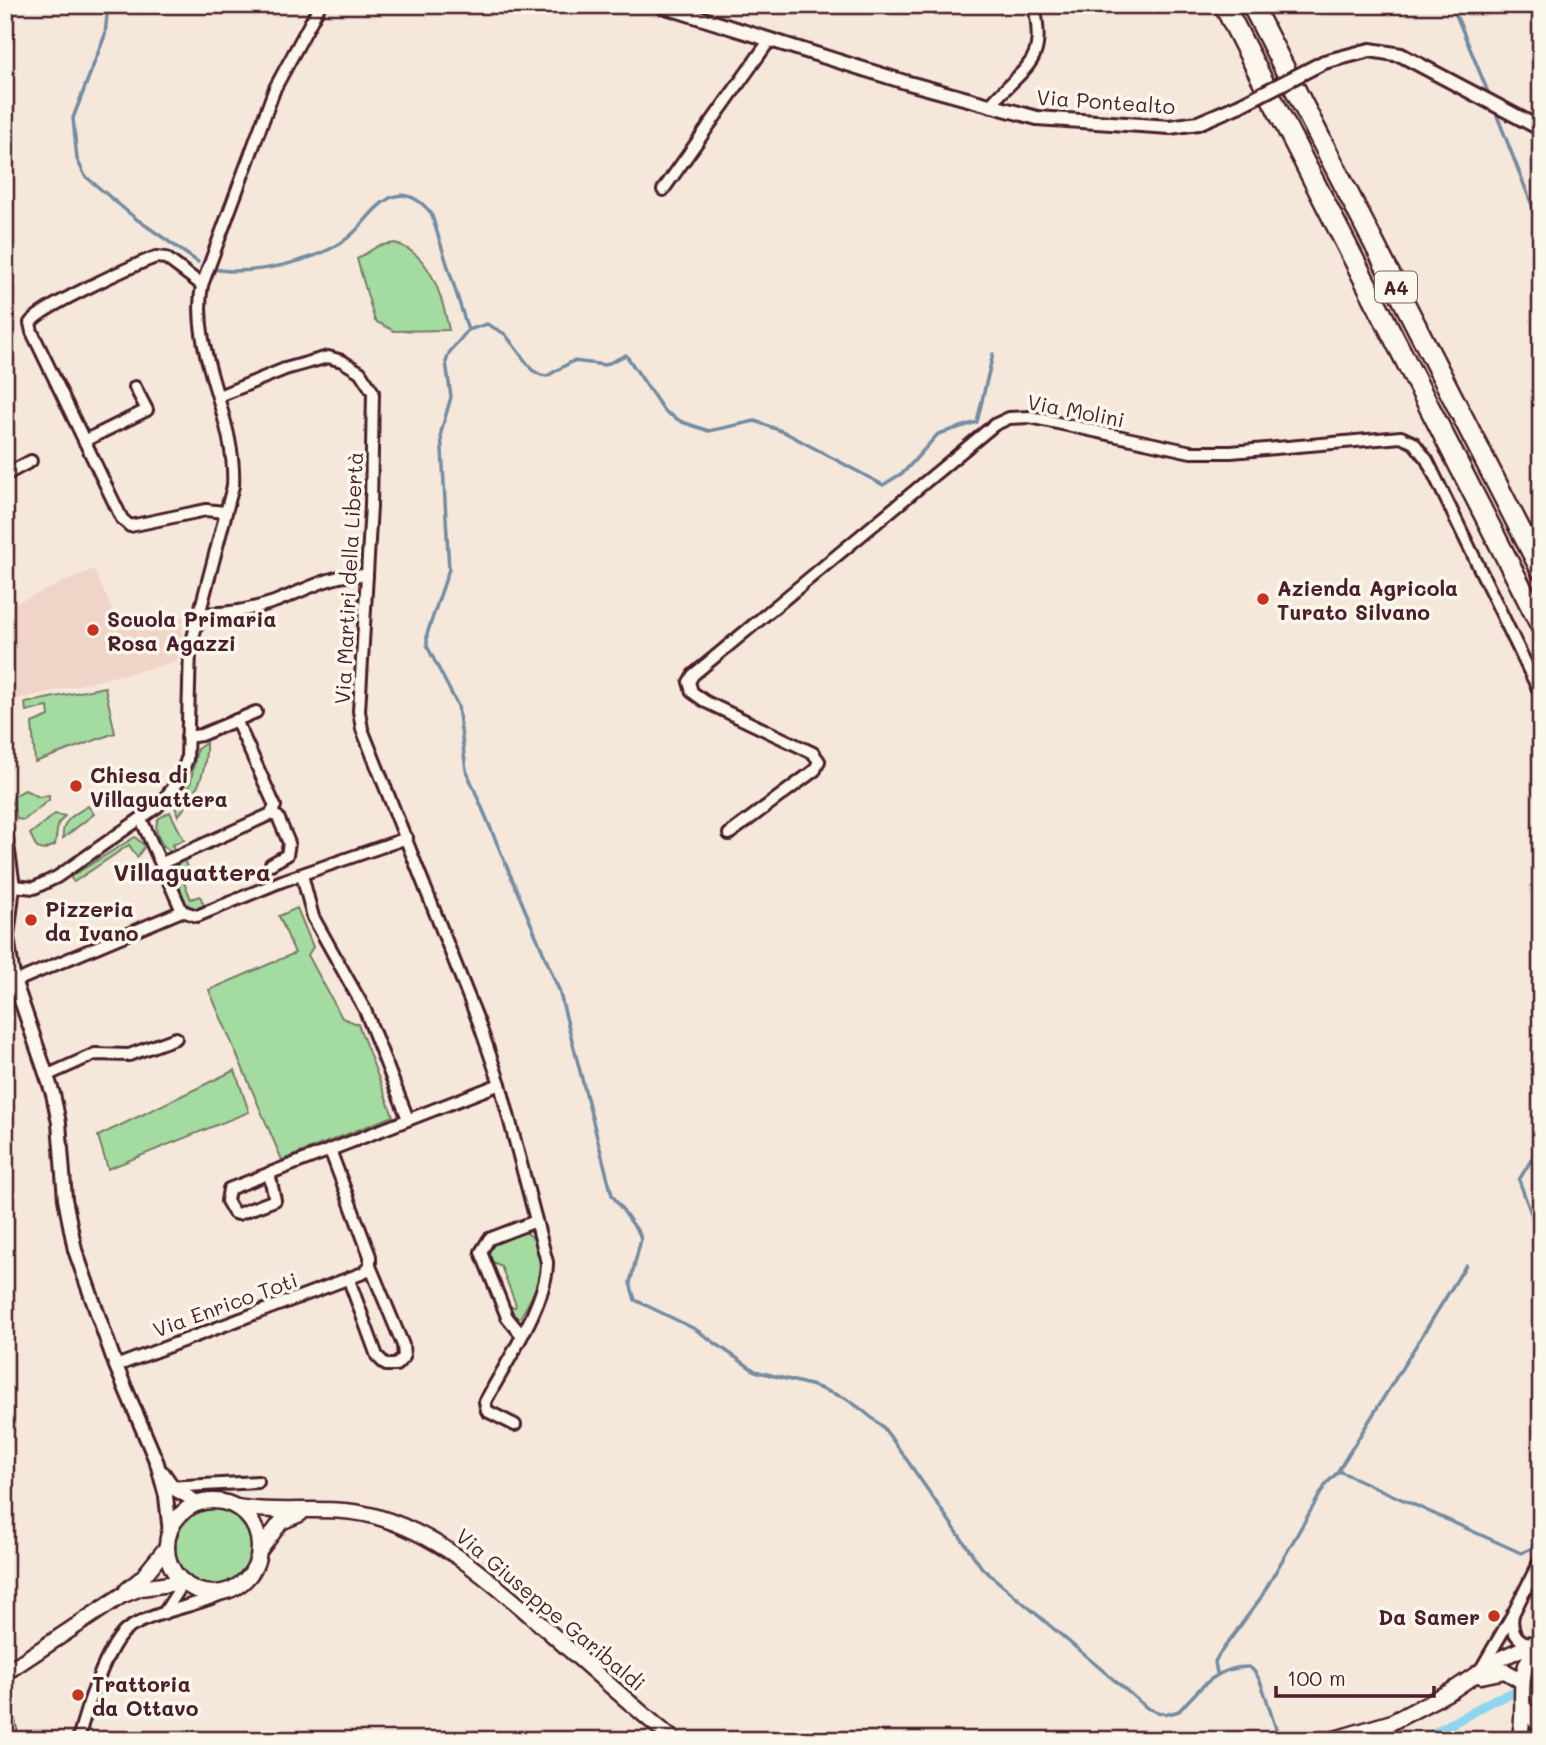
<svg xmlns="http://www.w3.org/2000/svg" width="1546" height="1745" font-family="Mali,sans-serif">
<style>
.built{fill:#f0d4c7}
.green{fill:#a4dba0;stroke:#777d66;stroke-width:2}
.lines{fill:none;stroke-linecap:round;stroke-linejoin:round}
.stream{stroke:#738ca1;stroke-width:3.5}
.canal{stroke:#8ed5ef;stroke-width:10}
.minor-casing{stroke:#4a1f2b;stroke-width:16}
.tertiary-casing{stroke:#4a1f2b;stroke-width:18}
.secondary-casing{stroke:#4a1f2b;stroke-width:19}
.motorway-casing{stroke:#4a1f2b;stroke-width:24}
.minor{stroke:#fbf7ec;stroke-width:10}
.tertiary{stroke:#fbf7ec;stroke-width:12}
.secondary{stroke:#fbf7ec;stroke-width:14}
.motorway{stroke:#fbf7ec;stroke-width:19}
.rail-casing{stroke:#4a1f2b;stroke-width:6}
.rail{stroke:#fbf7ec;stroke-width:3.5;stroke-dasharray:10;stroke-linecap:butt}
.tertiary-bridge-casing{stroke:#4a1f2b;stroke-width:18;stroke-linecap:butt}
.tertiary-bridge{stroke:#fbf7ec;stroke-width:12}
.poi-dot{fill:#c8321e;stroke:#fbf7ec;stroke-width:2.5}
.labels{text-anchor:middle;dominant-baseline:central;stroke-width:7;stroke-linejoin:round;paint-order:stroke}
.shield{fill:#fbf7ec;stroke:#7f6065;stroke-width:2}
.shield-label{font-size:19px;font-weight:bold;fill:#4a1f2b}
.street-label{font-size:21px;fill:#4a1f2b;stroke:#fbf7ec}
.poi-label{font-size:21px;font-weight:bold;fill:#4a1f2b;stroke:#fbf7ec;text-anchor:start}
.quarter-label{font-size:24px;font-weight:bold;fill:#4a1f2b;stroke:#fbf7ec}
</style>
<rect width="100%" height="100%" fill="#f6e7db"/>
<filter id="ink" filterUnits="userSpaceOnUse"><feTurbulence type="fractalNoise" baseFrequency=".0143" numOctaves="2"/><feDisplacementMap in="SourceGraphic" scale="14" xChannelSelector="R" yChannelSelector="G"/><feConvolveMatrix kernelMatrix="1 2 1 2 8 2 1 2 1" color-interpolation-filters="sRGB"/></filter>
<g filter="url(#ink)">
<!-- built -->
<polygon class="built" points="94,569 118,623 184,616 177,662 10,701 8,694 12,692 5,664 5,608"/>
<!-- green -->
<g class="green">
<path d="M 395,243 C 431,254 442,296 449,330 L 394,331 L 375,321 L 357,259 L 378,246 Z"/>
<polygon points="105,687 115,733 35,762 32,723 49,716 48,707 26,711 25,703"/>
<path d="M 206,743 C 207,772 197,794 178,816 L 175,807 L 190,785 L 197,749 Z"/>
<polygon points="25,790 39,797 49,795 49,800 24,820 17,819 12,803 14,796"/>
<path d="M 88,806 L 94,814 L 63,838 C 61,820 74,815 88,806 Z"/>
<path d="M 170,812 L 184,840 L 172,845 L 175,850 L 170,851 C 160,845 153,830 158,819 Z"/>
<polygon points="55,814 65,816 58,824 55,845 43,850 37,848 30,834"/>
<polygon points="135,837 145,846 137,857 129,845 74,882 70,877"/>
<polygon points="184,860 187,867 179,871 191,899 200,896 204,905 197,909 186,904 174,873 173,868"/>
<polygon points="297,908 313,947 308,955 342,1018 358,1024 393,1116 282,1160 209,990 295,953 279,916"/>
<polygon points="235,1070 249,1112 108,1169 98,1136"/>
<path d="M 523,1232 C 532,1234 534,1240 537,1248 C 546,1276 534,1294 520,1318 L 516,1318 L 508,1306 L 515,1307 L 516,1305 L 501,1266 L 491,1261 L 488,1256 L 491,1246 Z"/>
<circle cx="213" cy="1547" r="39"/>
</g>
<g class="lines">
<!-- stream -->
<g class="stream">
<polyline points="108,5 105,35 73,118 77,159 85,176 135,218 198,262"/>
<polyline points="1452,5 1490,97"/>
<polyline points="1494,108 1541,228"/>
<path d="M 214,269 C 250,277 324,260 351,235 C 364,224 374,206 390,198 C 407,190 421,201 431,213 L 468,330 L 449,353 L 446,362 L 451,397 L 441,432 L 449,569 L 427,634 L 427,646 L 458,706 L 466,770 L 559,990 L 612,1195 L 639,1233 L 641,1239 L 630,1283 L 635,1300 L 695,1329 L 755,1371 L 814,1386 L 845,1398 L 861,1409 L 883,1427 L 902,1453 L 982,1568 L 1147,1708 C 1159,1713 1166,1716 1179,1711 C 1199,1689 1217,1666 1249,1667 C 1264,1674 1270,1721 1281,1740"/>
<polyline points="468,330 487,324 505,334 532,370 541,375 547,376 573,361 605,365 626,355 664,411 682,422 709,431 755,421 784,432 883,485 904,472 938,434 977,422 993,354"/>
<polyline points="1541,1144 1519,1180 1541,1241"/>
<polyline points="1338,1471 1466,1265"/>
<polyline points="1217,1673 1215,1662 1218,1656 1260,1599 1326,1484 1339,1471 1521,1553 1532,1548 1541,1528"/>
</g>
<!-- canal -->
<polyline class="canal" points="1422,1740 1494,1700 1541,1682"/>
<defs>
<g id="minor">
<path d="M 992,107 L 993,102 C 1029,62 1046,63 1034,5"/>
<polyline points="663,190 769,41"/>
<path d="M 202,285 L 166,258 L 156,257 C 134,265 41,307 30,323 L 32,332 L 122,519 L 130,526 L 206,510 L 224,512"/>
<path d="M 219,396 L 285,369 L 328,357 L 342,361 L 360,372 L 373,392 L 371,506 L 359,711 L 362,729 L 479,1023 L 500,1084 L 547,1262 C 548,1301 504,1366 485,1402 L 487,1411 L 515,1425"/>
<polyline points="84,441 147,410 135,387"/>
<polyline points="5,475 31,461"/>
<path d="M 199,613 C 226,615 249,610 274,602 C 302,592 338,570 367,576"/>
<polyline points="187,737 201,735 256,712"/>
<polyline points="141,819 182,911 197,916 282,881 407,838"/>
<polyline points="729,834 815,770 819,761 813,753 706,702 692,692 689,682 693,675 994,425 1009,418 1030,417 1191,452 1231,452 1401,437 1414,443 1427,460 1541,695"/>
<polyline points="162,863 271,814 275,806 236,720"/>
<polyline points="271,864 287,855 289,843 278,817 271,814"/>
<polyline points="302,875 313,917 365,1010 408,1119"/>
<path d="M 13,886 L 34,888 L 57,877 L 157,807 L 179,781 L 187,759 L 190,649 L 233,486 C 237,417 190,354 202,285 L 275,88 L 320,5"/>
<polyline points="14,982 182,911"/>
<polyline points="48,1075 95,1054 129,1055 176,1038"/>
<polyline points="269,1173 275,1200 238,1214 234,1213 227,1201 229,1189 330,1150"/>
<polyline points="349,1280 377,1356 386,1365 396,1365 404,1357 403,1345 370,1266"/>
<polyline points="520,1333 507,1317 481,1252 489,1239 536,1221"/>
<polyline points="116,1366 363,1273 370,1266 370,1256 330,1150 500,1084"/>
<polyline points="167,1487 258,1482"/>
<polyline points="164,1613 184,1582"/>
<polyline points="1513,1614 1541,1558"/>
<path d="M 1481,1669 L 1513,1614 C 1510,1631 1517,1644 1535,1643"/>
<path d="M 78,1740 C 84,1715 108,1640 129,1628 C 160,1609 198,1607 230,1590"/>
</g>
<g id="tertiary">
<polyline points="659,5 905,82 1037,118 1170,127 1198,123 1240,105"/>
<polyline points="1324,62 1370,50 1401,55 1541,129"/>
<polyline points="5,831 13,886 7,937 13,977 53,1094 59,1123 65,1199 75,1250 116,1366 157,1463 166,1496 170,1533"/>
<polyline points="163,1473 174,1489 199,1503"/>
</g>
<g id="secondary">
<circle cx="213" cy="1547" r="46"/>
<path d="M 237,1507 C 282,1515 329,1504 374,1516 C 442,1535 493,1583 546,1629 C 588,1666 630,1704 674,1740"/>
<polyline points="260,1550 281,1522 300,1514"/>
<polyline points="127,1590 142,1578 167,1547"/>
<polyline points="11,1669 121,1596 141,1588 184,1582"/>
<polyline points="1481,1676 1505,1671 1520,1680"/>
<polyline points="1524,1708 1541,1727"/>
<polyline points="1331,1740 1392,1722 1453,1690 1497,1660 1541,1640"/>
<path d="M 1519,1740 C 1529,1705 1510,1671 1541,1644"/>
</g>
<g id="motorway">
<polyline points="1224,5 1541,626"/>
<polyline points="1252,5 1541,570"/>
</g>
</defs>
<!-- minor casing -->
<use href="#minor" class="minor-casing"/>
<!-- tertiary casing -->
<use href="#tertiary" class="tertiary-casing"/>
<!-- secondary casing -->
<use href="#secondary" class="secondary-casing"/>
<!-- motorway casing -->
<use href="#motorway" class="motorway-casing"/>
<!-- minor -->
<use href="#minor" class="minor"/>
<!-- tertiary -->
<use href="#tertiary" class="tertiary"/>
<!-- secondary -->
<use href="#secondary" class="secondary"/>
<!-- motorway -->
<use href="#motorway" class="motorway"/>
<defs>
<polyline id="rail" points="5,1683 17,1740"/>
</defs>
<!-- rail casing -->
<use href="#rail" class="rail-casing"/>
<!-- rail -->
<use href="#rail" class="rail"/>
<defs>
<polyline id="tertiary-bridge" points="1240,105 1324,62"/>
</defs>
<!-- tertiary-bridge casing -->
<use href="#tertiary-bridge" class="tertiary-bridge-casing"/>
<!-- tertiary-bridge -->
<use href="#tertiary-bridge" class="tertiary-bridge"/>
</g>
</g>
<!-- markers -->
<g class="poi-dot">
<circle cx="1263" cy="599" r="7"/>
<circle cx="93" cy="630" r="7"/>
<circle cx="76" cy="786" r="7"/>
<circle cx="31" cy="920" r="7"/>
<circle cx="1494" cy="1616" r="7"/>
<circle cx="78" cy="1695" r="7"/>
</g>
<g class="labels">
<!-- shield labels -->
<rect class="shield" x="1375" y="271.5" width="42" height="31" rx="5"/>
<g class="shield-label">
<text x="1396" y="287">A4</text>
</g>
<!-- street labels -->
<g class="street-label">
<text transform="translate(1106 101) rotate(4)">Via Pontealto</text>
<text transform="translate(1076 410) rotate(11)">Via Molini</text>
<text transform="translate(348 578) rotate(-87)">Via Martiri della Libertà</text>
<text transform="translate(225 1304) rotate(-20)">Via Enrico Toti</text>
<text transform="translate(551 1609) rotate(40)">Via Giuseppe Garibaldi</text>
</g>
<!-- poi labels -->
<g class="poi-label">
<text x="1277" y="587">Azienda Agricola<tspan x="1277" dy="24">Turato Silvano</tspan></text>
<text x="107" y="618">Scuola Primaria<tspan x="107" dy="24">Rosa Agazzi</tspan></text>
<text x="90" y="774">Chiesa di<tspan x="90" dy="24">Villaguattera</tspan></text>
<text x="45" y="908">Pizzeria<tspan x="45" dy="24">da Ivano</tspan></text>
<text x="1480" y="1616" text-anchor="end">Da Samer</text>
<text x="92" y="1683">Trattoria<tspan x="92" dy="24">da Ottavo</tspan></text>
</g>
<!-- quarter labels -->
<g class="quarter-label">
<text x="192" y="871">Villaguattera</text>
</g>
</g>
<!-- margin -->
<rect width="1546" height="1745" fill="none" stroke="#fbf7ec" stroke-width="28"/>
<rect x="14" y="14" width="1518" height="1717" fill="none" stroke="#4a1f2b" stroke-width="2.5" filter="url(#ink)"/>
<!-- scale -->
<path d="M1276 1686v10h158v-10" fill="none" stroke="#4a1f2b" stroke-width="3.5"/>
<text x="1287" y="1686" font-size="21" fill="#4a1f2b" stroke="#fbf7ec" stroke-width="5" paint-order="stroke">100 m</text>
</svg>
